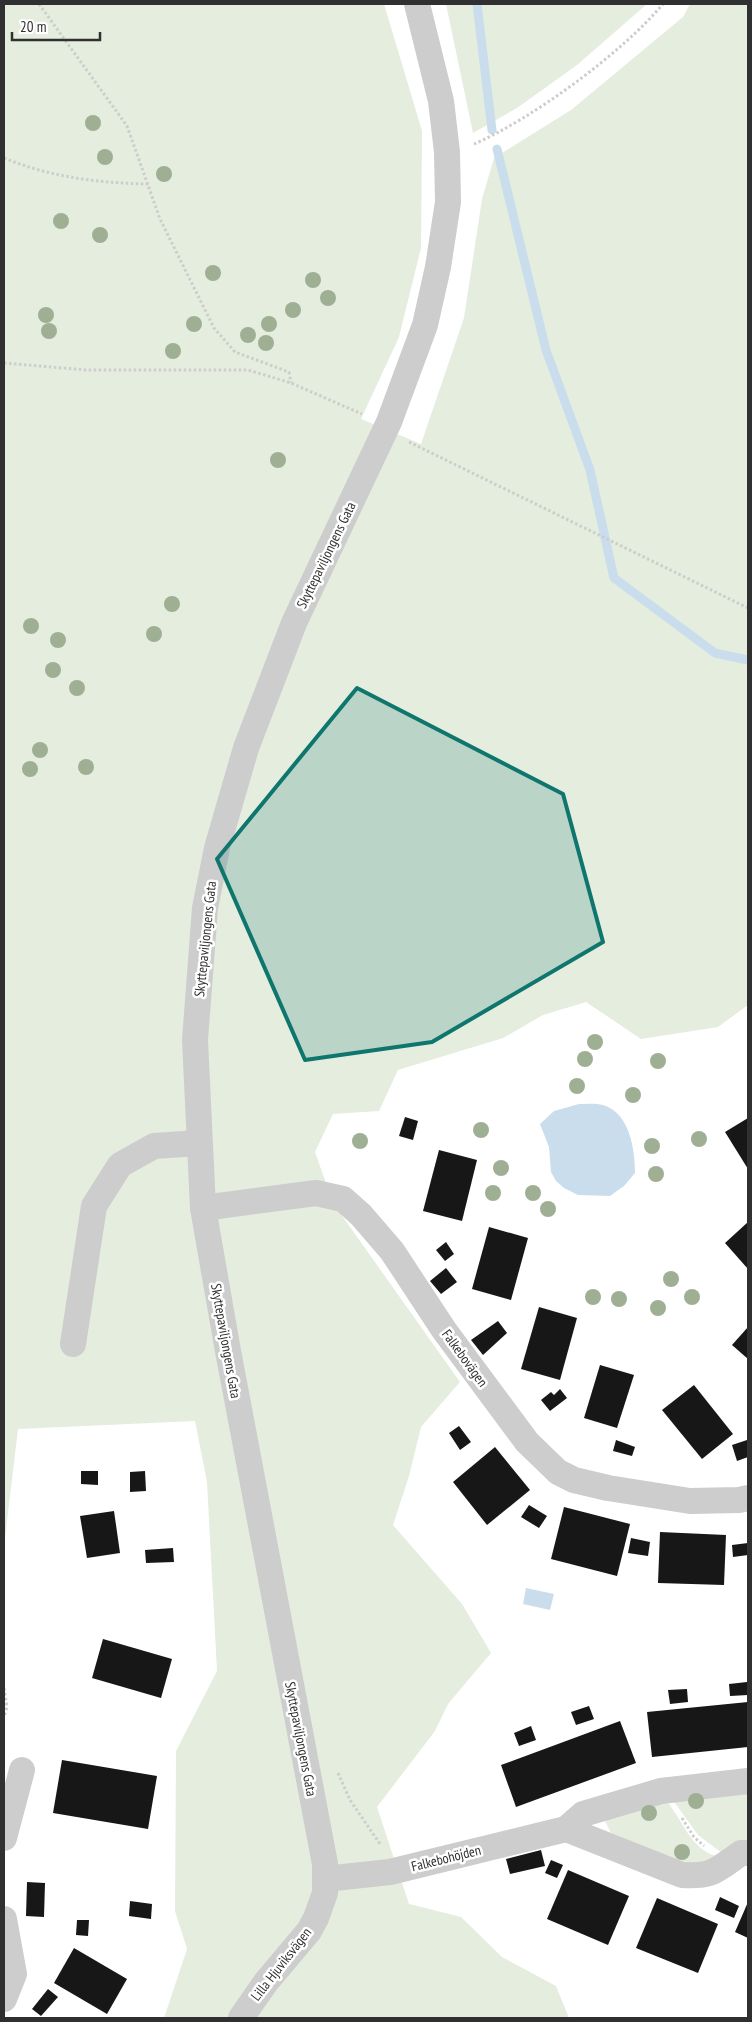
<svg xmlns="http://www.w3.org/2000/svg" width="752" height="2022" font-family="'PT Sans Narrow',sans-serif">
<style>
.green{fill:#e5edde}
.water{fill:#cadded}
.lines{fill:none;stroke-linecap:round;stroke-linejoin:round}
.stream{stroke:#cadded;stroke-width:9}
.building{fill:#171717}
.path{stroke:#cdcdcd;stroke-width:3;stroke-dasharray:2.5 2.5;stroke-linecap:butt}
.minor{stroke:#cdcdcd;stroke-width:26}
.tree{fill:#9faf94}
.marked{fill:#0f766e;fill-opacity:0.2;stroke:#0f766e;stroke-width:4;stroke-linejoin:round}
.labels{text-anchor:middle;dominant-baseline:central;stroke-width:5;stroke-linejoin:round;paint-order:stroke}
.street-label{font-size:14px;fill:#303030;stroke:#fff}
</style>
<rect width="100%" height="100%" fill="#fff"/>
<!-- green -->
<g class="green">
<polygon points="4,4 384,4 422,131 421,248 399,337 361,419 421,444 464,318 482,199 494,158 571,110 683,17 690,4 748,4 748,1005 718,1027 641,1039 586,1002 543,1015 503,1038 398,1070 379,1111 333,1114 315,1152 333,1203 460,1382 421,1427 409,1476 393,1525 462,1604 491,1653 448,1704 435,1731 377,1807 409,1904 461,1917 502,1957 556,1986 569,2018 164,2018 187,1949 175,1911 176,1751 217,1671 207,1482 195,1421 18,1429 4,1546"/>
<polygon points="446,4 647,4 577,65 517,108 473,133"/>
<polygon points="748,1786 748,1840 722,1853 698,1835 670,1796"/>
<path d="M 668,1803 C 683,1821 691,1849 716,1856 L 704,1863 L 684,1864 L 611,1833 L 603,1817 L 616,1812 Z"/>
</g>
<!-- water -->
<g class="water">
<path d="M 579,1104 C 586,1104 596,1103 603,1105 C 630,1113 635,1150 635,1173 L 624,1186 L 610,1196 L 578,1195 L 564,1188 L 556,1181 L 551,1172 L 549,1147 L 540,1124 L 554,1111 Z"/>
<polygon points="526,1588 554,1594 550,1610 523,1604"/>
</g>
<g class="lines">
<!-- stream -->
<g class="stream">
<polyline points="477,4 492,130"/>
<polyline points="497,149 546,350 590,470 614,578 715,653 748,660"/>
</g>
</g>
<!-- building -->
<g class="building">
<polygon points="405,1117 418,1121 413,1140 399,1136"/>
<polygon points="748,1118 748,1169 725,1132"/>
<polygon points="439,1150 477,1160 462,1221 423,1211"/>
<polygon points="748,1222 748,1269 725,1243"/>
<polygon points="489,1227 528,1238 511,1300 472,1289"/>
<polygon points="446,1242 454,1254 445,1261 436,1250"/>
<polygon points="446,1268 457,1282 441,1294 430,1281"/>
<polygon points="539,1307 577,1318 560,1380 521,1369"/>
<polygon points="498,1321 507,1333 483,1355 471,1340"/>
<polygon points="748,1327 748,1359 732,1345"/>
<polygon points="600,1365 634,1375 617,1428 584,1418"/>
<polygon points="694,1385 733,1434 702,1459 662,1410"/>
<polygon points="560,1389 567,1398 550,1411 541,1400 551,1392 554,1395"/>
<polygon points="459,1426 471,1442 460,1450 449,1433"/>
<polygon points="616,1440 635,1447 632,1456 613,1451"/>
<polygon points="747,1440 748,1457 737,1461 732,1445"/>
<polygon points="495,1447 530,1490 487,1525 453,1482"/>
<polygon points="81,1471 98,1471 98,1485 81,1484"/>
<polygon points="145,1471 146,1491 130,1492 130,1472"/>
<polygon points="529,1505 547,1516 539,1528 521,1517"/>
<polygon points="564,1507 630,1524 617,1576 551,1559"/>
<polygon points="114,1511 120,1553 87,1558 80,1516"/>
<polygon points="660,1532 726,1535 724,1585 658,1583"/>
<polygon points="631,1538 650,1542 648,1556 628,1553"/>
<polygon points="748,1543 748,1555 733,1557 732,1545"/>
<polygon points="173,1548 174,1562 146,1563 145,1550"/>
<polygon points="103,1639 172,1659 161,1698 92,1678"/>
<polygon points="747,1682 748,1695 730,1696 729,1684"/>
<polygon points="687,1689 688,1702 670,1704 668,1690"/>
<polygon points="748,1702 748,1747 652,1757 647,1712"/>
<polygon points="589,1706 594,1719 576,1725 571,1712"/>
<polygon points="620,1721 636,1763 516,1807 501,1765"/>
<polygon points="531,1726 536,1740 519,1746 514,1733"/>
<polygon points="62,1760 157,1776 148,1829 53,1813"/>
<polygon points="541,1850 545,1866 510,1874 506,1859"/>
<polygon points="551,1860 563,1865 557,1878 545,1873"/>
<polygon points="568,1870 629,1896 608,1945 547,1919"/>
<polygon points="27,1882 45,1883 44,1917 26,1916"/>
<polygon points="720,1897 739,1906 734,1918 715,1910"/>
<polygon points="657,1898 718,1924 698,1973 636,1948"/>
<polygon points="130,1901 152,1904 151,1919 129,1916"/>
<polygon points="748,1902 748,1938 735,1932"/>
<polygon points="77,1920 89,1920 88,1936 76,1935"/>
<polygon points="74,1948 127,1979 107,2014 54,1983"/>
<polygon points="48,1989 58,1997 41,2016 32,2009"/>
</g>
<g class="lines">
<!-- path -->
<g class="path">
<polyline points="39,4 127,126 160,219 214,328 235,352 289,372 291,383"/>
<path d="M 474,144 C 532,119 622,53 663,4"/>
<path d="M 4,158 C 50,177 98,183 148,184"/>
<polyline points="4,363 86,370 248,370 291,383 362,414"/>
<polyline points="409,442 748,608"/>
<polyline points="4,1688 7,1707 4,1717"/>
<polyline points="338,1773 350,1800 380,1844"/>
<polyline points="682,1818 694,1837 704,1846"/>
</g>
<!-- minor -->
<g class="minor">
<polyline points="203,1208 316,1193 343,1199 361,1215 392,1251 444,1330 527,1442 558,1472 574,1480 608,1488 690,1501 739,1500 748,1498"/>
<polyline points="73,1344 94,1206 120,1165 154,1146 199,1143"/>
<path d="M 566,1829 L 682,1875 C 713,1877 717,1870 741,1853 L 748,1853"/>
<polyline points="4,1838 22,1770"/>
<polyline points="325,1879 390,1872 566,1829 583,1814 661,1791 748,1781"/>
<polyline points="4,1919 14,1974 4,1999"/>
<polyline points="241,2018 266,1982 309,1931 316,1918 325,1893 325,1864 228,1351 203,1208 195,1040 205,908 217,848 246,748 294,623 389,422 425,325 438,267 448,202 447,152 441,101 417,4"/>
</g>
</g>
<!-- trees -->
<g class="tree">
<circle cx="93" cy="123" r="8"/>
<circle cx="105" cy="157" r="8"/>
<circle cx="164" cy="174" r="8"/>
<circle cx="61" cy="221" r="8"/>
<circle cx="100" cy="235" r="8"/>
<circle cx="213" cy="273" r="8"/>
<circle cx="313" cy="280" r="8"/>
<circle cx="328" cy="298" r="8"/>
<circle cx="293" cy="310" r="8"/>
<circle cx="46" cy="315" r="8"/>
<circle cx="194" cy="324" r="8"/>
<circle cx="269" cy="324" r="8"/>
<circle cx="49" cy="331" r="8"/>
<circle cx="248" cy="335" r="8"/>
<circle cx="266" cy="343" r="8"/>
<circle cx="173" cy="351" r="8"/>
<circle cx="278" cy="460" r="8"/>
<circle cx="172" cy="604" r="8"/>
<circle cx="31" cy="626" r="8"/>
<circle cx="154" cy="634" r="8"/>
<circle cx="58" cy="640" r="8"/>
<circle cx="53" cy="670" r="8"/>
<circle cx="77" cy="688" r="8"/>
<circle cx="40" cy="750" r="8"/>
<circle cx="86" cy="767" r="8"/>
<circle cx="30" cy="769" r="8"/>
<circle cx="595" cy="1042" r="8"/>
<circle cx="585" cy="1059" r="8"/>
<circle cx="658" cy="1061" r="8"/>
<circle cx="577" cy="1086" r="8"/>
<circle cx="633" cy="1095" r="8"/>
<circle cx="481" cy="1130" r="8"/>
<circle cx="699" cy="1139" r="8"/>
<circle cx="360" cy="1141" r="8"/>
<circle cx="652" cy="1146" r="8"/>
<circle cx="501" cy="1168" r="8"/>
<circle cx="656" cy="1174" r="8"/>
<circle cx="493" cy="1193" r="8"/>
<circle cx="533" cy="1193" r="8"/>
<circle cx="548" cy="1209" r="8"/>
<circle cx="671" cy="1279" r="8"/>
<circle cx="593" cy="1297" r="8"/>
<circle cx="692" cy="1297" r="8"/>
<circle cx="619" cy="1299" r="8"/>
<circle cx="658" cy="1308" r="8"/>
<circle cx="696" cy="1801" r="8"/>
<circle cx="649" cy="1813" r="8"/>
<circle cx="682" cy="1852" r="8"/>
</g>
<!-- marked area -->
<path class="marked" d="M 357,688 L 563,794 L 603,942 L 432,1042 L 305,1060 L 217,859 Z"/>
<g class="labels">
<!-- street labels -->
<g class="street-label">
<text transform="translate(326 555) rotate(-64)">Skyttepaviljongens Gata</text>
<text transform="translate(205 939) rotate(-84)">Skyttepaviljongens Gata</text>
<text transform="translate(226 1341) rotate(80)">Skyttepaviljongens Gata</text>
<text transform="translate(465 1358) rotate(54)">Falkebovägen</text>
<text transform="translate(301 1739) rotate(79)">Skyttepaviljongens Gata</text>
<text transform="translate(446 1858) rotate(-14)">Falkebohöjden</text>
<text transform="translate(281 1964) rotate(-52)">Lilla Hjuviksvägen</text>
</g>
</g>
<!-- border -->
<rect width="752" height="2022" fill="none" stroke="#303030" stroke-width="10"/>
<!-- scale -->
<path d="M12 32v8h88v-8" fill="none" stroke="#303030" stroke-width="2.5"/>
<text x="20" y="32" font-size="15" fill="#303030" stroke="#ffffff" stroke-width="4" paint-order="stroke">20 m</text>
</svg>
